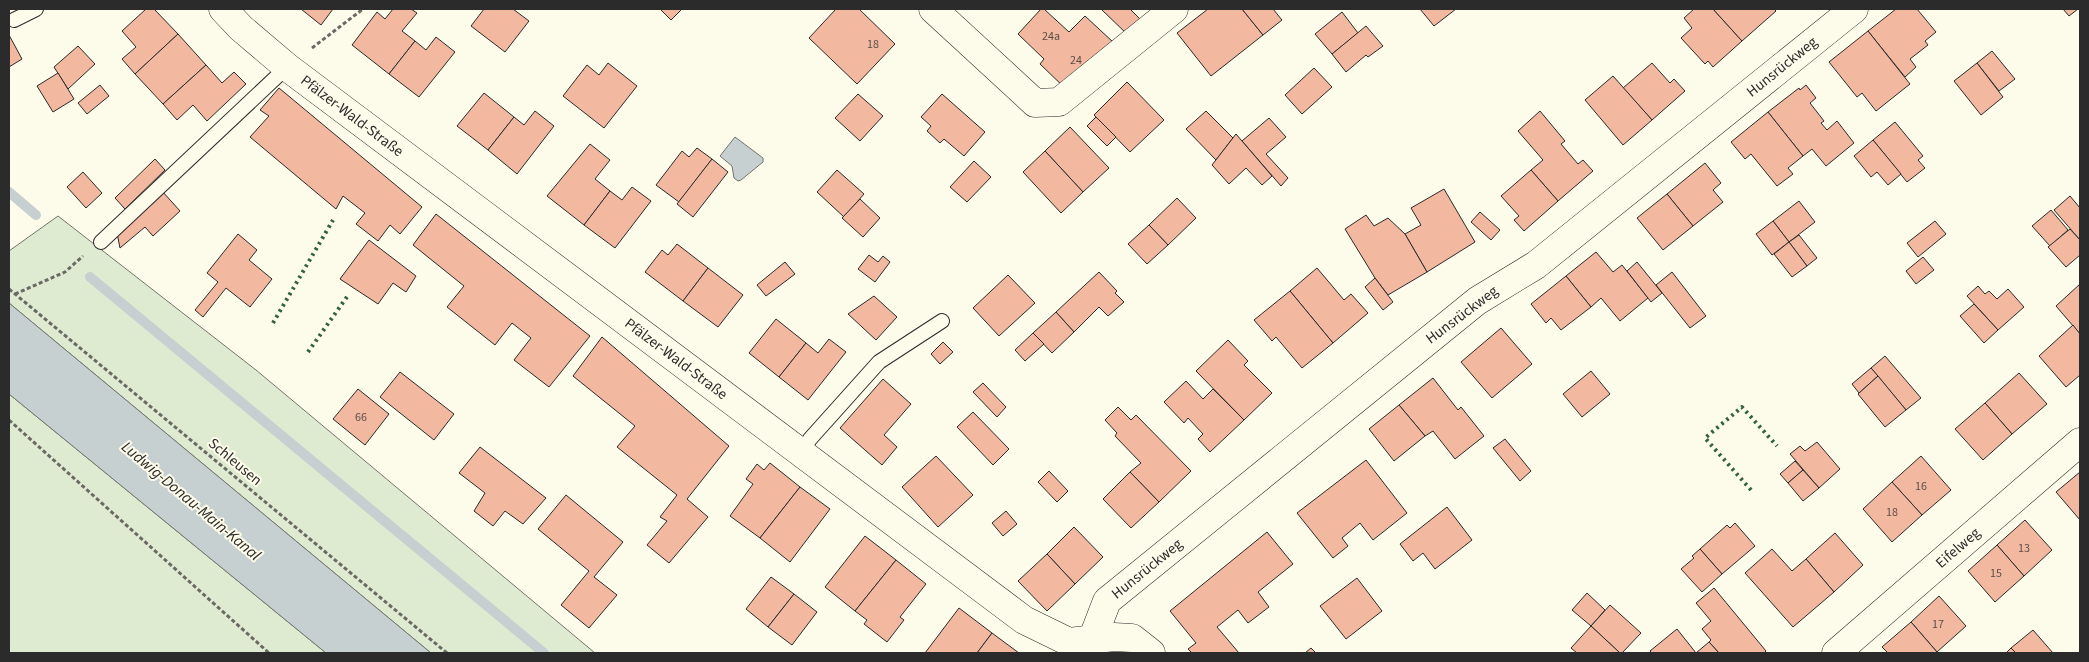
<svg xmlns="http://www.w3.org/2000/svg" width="2089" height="662" font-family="'Source Sans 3',sans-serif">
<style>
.green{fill:#deebd1;stroke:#74746e}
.water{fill:#c7d0d0;stroke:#74746e}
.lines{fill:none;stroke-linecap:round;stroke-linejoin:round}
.stream{stroke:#c7d0d0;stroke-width:10}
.building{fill:#f2b8a0;stroke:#2b2b2b}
.lane-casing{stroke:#2b2b2b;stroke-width:16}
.street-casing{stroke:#2b2b2b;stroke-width:29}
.path{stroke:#6a6964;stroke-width:3;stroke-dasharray:4 2.5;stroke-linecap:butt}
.lane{stroke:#fdfbea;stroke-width:14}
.street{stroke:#fdfbea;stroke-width:28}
.hedge{stroke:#34623c;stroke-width:4;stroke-dasharray:2.5 4;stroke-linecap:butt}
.labels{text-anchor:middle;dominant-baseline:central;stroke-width:4;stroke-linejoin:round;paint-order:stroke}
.number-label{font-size:12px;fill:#5d4e48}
.street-label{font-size:15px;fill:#2b2b2b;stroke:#fdfbea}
.water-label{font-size:16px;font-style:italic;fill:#2b2b2b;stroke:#fdfbea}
</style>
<rect width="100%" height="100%" fill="#fdfbea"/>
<!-- green -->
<g class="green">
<polygon points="58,216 256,370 595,653 431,653 9,303 9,251"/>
<polygon points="9,394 326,653 9,653"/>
</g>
<!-- water -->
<g class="water">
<polygon points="735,137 763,158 763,162 741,180 738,181 734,178 732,166 720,156"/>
<polygon points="9,303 431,653 326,653 9,394"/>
</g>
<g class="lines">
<!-- stream -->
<g class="stream">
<polyline points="9,192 36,215"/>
<polyline points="90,277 544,653"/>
</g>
</g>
<!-- building -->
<g class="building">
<polygon points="146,9 154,9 178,34 135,74 122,59 136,47 122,31"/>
<polygon points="301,9 333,9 321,25"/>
<polygon points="393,9 411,9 417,13 402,31 415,41 389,74 352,45 377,12 385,19"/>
<polygon points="484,9 513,9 529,21 505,52 471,26"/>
<polygon points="660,9 682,9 671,20"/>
<polygon points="836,9 859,9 895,44 857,84 809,38"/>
<polygon points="1041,9 1044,9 1069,32 1085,16 1113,42 1067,90 1040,64 1044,59 1018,34"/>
<polygon points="1101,9 1130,9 1143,22 1129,36"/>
<polygon points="1208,9 1242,9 1263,35 1211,76 1177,33"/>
<polygon points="1242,9 1273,9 1282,20 1263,35"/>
<polygon points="1420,9 1456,9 1434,26"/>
<polygon points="1694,9 1713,9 1742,41 1713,67 1708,61 1705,64 1681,38 1692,28 1684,18"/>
<polygon points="1713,9 1774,9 1776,11 1742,41"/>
<polygon points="1896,9 1917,9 1936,32 1925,41 1928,45 1910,59 1916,67 1905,77 1868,31"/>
<polygon points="2063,9 2078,9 2069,16"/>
<polygon points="1342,12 1358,33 1332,54 1315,34"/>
<polygon points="1366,26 1383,46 1368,57 1366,55 1346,72 1332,54"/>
<polygon points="1868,31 1910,84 1876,111 1862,93 1857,97 1829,62"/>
<polygon points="178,34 206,65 163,104 135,74"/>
<polygon points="9,35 22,59 9,67"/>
<polygon points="436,37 455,52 419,97 389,74 415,41 426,50"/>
<polygon points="78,46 95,64 68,89 54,67"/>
<polygon points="1992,51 2015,79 1999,91 1977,63"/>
<polygon points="608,63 637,86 604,128 563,96 587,65 599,75"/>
<polygon points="1652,63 1670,83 1674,79 1685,91 1652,120 1623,88"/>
<polygon points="1977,63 2003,97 1981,115 1954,81"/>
<polygon points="206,65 222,83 234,72 246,84 207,121 193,105 177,120 163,104"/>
<polygon points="1314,68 1332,87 1302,114 1285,95"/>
<polygon points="58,73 74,99 53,112 37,86"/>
<polygon points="1613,76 1652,120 1623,145 1585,100"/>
<polygon points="1127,82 1164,120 1130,152 1094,115"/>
<polygon points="100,85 109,96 87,114 78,103"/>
<polygon points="1806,85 1816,98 1810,103 1824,121 1821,123 1827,130 1837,121 1854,143 1826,166 1812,149 1803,156 1768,112 1799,88 1800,90"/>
<polygon points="279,88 422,207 400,234 390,225 378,241 356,224 365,213 343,196 336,209 250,137 269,116 260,110"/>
<polygon points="484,93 514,117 488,150 457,126"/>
<polygon points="858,94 883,116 860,141 835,118"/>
<polygon points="942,94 985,132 964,156 944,139 940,143 927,131 931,126 921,117"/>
<polygon points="535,111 554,126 517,174 488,150 514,117 524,125"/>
<polygon points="1206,111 1233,138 1216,160 1186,129"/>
<polygon points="1540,111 1565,141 1561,144 1578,164 1583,160 1593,171 1558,201 1531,170 1543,160 1518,131"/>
<polygon points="1768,112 1803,156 1788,168 1793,174 1777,186 1751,154 1745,159 1731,142"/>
<polygon points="1096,117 1116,137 1107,146 1087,126"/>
<polygon points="1269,118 1286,137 1266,154 1288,178 1281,186 1242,141"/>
<polygon points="1895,122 1923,156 1918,160 1925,168 1907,182 1873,140"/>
<polygon points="1070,127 1109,168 1083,192 1045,151"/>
<polygon points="1236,134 1272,176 1262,185 1246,168 1229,184 1212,165"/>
<polygon points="1873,140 1901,174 1888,185 1877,172 1871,177 1854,156"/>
<polygon points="590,144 610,160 595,179 610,191 584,225 547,196"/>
<polygon points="697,148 712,159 679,202 656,185 682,151 689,157"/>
<polygon points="1045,151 1083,192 1061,213 1023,172"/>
<polygon points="155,159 165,170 125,209 115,198"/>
<polygon points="712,159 728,172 693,217 677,204"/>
<polygon points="974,161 991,177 967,202 950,187"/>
<polygon points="1705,163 1721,183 1713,190 1723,202 1693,226 1667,194"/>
<polygon points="837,170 864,194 844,217 817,192"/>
<polygon points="1531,170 1558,201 1524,231 1514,220 1519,216 1501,196"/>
<polygon points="83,172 102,193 86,208 67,187"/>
<polygon points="632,187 651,201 615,248 584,225 610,191 622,200"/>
<polygon points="1444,189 1475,242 1427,272 1405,234 1421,225 1411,208"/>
<polygon points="162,191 180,211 153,236 145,227 120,248 117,233"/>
<polygon points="1667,194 1693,226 1663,250 1637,218"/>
<polygon points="2070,196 2080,208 2080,240 2054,210"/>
<polygon points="1177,198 1196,218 1168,245 1149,225"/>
<polygon points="860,199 880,218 863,237 842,218"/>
<polygon points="1799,201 1815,222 1789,242 1773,221"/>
<polygon points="2051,210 2068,230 2050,246 2032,226"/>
<polygon points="1480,212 1500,230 1491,240 1471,222"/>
<polygon points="436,214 590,336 549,387 514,360 531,338 512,323 495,345 447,307 464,286 413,245"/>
<polygon points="1366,215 1374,226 1388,218 1405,234 1427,272 1388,295 1375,278 1345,229"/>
<polygon points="1773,221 1789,242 1772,255 1756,234"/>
<polygon points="1935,221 1946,234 1918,257 1907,243"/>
<polygon points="1149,225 1168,245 1147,264 1128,244"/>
<polygon points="2070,229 2080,240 2080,255 2066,267 2048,247"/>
<polygon points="238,234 257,250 249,260 272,279 250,307 226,288 203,317 195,310 218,282 207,273"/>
<polygon points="1799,235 1817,258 1807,266 1789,242"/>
<polygon points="369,240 416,276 406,292 393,283 378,304 340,279"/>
<polygon points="1789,242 1807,266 1792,277 1774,254"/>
<polygon points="677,244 708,268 683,301 645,272 662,250 668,255"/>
<polygon points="1596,252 1613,272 1622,265 1648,298 1620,321 1601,298 1591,307 1566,276"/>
<polygon points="869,255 878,262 883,256 890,262 875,282 858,269"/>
<polygon points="1923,257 1934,270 1916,284 1906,271"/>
<polygon points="785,262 795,274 766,296 757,285"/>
<polygon points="1637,262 1662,293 1651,302 1627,271"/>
<polygon points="708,268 743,295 718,327 683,301"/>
<polygon points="1317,268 1344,300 1351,294 1368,313 1333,343 1290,291"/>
<polygon points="1099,272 1117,291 1115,293 1124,302 1108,316 1099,307 1074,332 1056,312"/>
<polygon points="1672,272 1706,316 1690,328 1656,285"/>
<polygon points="1008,275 1035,303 999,336 973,308"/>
<polygon points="1566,276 1591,307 1561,330 1551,318 1546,323 1531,304"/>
<polygon points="1375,278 1393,302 1383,310 1365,287"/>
<polygon points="2080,284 2080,334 2056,306"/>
<polygon points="1978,286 1985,294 1989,291 1997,299 2008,289 2024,307 1998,330 1967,296"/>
<polygon points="1290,291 1333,343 1302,368 1276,337 1272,341 1254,320"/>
<polygon points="874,296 897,317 876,340 848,314"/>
<polygon points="1974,304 1998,330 1984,343 1960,316"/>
<polygon points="1056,312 1074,332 1052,353 1033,333"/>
<polygon points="776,319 806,343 779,377 749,353"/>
<polygon points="2073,325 2080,334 2080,375 2066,387 2039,356"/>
<polygon points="1501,328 1532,364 1492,398 1461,362"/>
<polygon points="1033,333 1044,344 1025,361 1015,350"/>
<polygon points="602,337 729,446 687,499 708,517 669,563 647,545 667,521 660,517 677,495 617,447 635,426 573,376"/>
<polygon points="829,339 846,352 808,400 779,377 806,343 818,353"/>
<polygon points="1228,340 1248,361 1244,365 1272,393 1244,420 1196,371"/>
<polygon points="943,342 953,352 940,364 931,354"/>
<polygon points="1885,356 1921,398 1906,410 1871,368"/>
<polygon points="1871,368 1878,376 1859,393 1852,384"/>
<polygon points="1591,371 1610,394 1582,417 1563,394"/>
<polygon points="400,372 454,414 434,440 380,397"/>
<polygon points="2019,373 2047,404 2012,434 1985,403"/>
<polygon points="1878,376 1906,410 1885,427 1858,394"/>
<polygon points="1433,378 1458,410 1461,407 1484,436 1455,459 1433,431 1425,436 1399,405"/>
<polygon points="883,379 911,404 884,435 897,447 882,465 840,428"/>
<polygon points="1186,381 1203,399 1213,389 1244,420 1210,452 1198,439 1203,434 1188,418 1184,423 1164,402"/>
<polygon points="983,383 1006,407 997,417 973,392"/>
<polygon points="358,389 389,414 365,445 333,419"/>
<polygon points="1985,403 2012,434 1983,460 1955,429"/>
<polygon points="1399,405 1425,436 1394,461 1369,429"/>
<polygon points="1118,407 1131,420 1136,415 1191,471 1159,502 1130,472 1141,463 1115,436 1117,433 1105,420"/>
<polygon points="973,412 1009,449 993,465 957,427"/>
<polygon points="1505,439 1531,471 1520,481 1493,448"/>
<polygon points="1817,442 1840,469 1819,488 1790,454 1800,446 1805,451"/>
<polygon points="480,447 546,498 523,524 505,511 493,526 474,511 485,493 459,473"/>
<polygon points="936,456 973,495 938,527 902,487"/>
<polygon points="1921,456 1951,490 1922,515 1892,482"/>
<polygon points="1366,460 1407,513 1373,540 1360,523 1342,538 1348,546 1333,558 1297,513"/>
<polygon points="1795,461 1803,470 1788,483 1780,474"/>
<polygon points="770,463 800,487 760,538 730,516 753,484 746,479 757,464 764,470"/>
<polygon points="1803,470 1819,488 1803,501 1788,483"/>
<polygon points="1049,471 1068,491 1057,502 1038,482"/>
<polygon points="1130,472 1159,502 1131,528 1103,499"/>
<polygon points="2080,472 2080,520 2056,492"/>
<polygon points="1892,482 1922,515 1892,542 1863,509"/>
<polygon points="800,487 830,509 790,562 760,538"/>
<polygon points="566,495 623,542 594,577 617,595 589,628 561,605 589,571 538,529"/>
<polygon points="1447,507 1472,540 1435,569 1423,553 1413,561 1400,544"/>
<polygon points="1006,511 1017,524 1003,536 992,523"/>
<polygon points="2025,520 2052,550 2024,576 1997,545"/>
<polygon points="1735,523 1755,546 1722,574 1700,549 1727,525 1730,528"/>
<polygon points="1074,527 1103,557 1075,584 1047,554"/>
<polygon points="1267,532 1293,564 1258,592 1269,607 1248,623 1238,610 1217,627 1239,653 1192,653 1188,649 1196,643 1170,611"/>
<polygon points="1835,533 1863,565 1834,592 1806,559"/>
<polygon points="865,536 896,560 855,611 825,587"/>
<polygon points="1997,545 2024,576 1995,602 1968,571"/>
<polygon points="1700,549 1722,574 1702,592 1681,569 1694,558 1692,556"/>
<polygon points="1772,549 1792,571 1806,559 1834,592 1793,627 1745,573"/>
<polygon points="1047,554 1075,584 1047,611 1018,581"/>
<polygon points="896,560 926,584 900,617 904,620 887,642 864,624 867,620 855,611"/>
<polygon points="771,577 794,594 768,627 746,609"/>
<polygon points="1357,578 1382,611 1346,639 1320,606"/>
<polygon points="1714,588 1766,651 1764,653 1719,653 1709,642 1711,640 1702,629 1711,621 1696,603"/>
<polygon points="1587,593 1605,610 1591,626 1572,610"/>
<polygon points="794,594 817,612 792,645 768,627"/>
<polygon points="1939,596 1966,626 1937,652 1911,622"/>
<polygon points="1610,605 1641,633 1622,653 1620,653 1591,626"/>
<polygon points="959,608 992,633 977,653 925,653"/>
<polygon points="1911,622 1937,652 1936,653 1888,653 1882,647"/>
<polygon points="1591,626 1620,653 1577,653 1571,648"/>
<polygon points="1677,629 1696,653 1709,642 1719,653 1652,653 1650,651"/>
<polygon points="2033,630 2053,653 2016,653 2011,648"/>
<polygon points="992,633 1019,653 977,653"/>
<polygon points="1311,648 1316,653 1305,653"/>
<polygon points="2011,648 2016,653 2006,653"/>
</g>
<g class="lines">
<defs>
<g id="lane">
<polyline points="14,20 36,9"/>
<polyline points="101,242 287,67"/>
<polyline points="801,453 810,439 879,362 942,321"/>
</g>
<g id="street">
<polyline points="223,9 241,28 287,67 1024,620 1069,642 1114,637 1132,638 1151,653"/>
<polyline points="933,9 1035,103 1059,102 1174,9"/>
<polyline points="1092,640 1107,601 1477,301 1536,265 1854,9"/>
<polyline points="1836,653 2080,442"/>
</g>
</defs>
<!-- lane casing -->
<use href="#lane" class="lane-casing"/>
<!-- street casing -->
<use href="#street" class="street-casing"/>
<!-- path -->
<g class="path">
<polyline points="312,48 363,9"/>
<polyline points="9,289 447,653"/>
<polyline points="15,294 65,272 83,256"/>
<polyline points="9,420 269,653"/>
</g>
<!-- lane -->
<use href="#lane" class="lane"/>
<!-- street -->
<use href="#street" class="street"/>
<!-- hedge -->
<g class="hedge">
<polyline points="273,323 333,220"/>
<polyline points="308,352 349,294"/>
<polyline points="1751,490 1705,438 1742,407 1777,446"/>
</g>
</g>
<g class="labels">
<!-- number labels -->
<g class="number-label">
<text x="1051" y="36">24a</text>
<text x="873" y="44">18</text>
<text x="1076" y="60">24</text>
<text x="361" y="417">66</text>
<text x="1921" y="486">16</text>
<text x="1892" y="512">18</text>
<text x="2024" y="548">13</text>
<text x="1996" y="573">15</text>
<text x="1938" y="624">17</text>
</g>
<!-- street labels -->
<g class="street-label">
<text transform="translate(1782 67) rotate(-39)">Hunsrückweg</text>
<text transform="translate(352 116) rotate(37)">Pfälzer-Wald-Straße</text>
<text transform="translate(1462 315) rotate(-37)">Hunsrückweg</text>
<text transform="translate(676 359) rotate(37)">Pfälzer-Wald-Straße</text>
<text transform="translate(235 462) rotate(40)">Schleusen</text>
<text transform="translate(1958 548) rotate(-41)">Eifelweg</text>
<text transform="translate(1147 569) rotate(-39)">Hunsrückweg</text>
</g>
<!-- water labels -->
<g class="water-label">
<text transform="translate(191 501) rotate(40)">Ludwig-Donau-Main-Kanal</text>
</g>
</g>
<!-- border -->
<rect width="2089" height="662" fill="none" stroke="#2b2b2b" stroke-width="20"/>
</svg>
